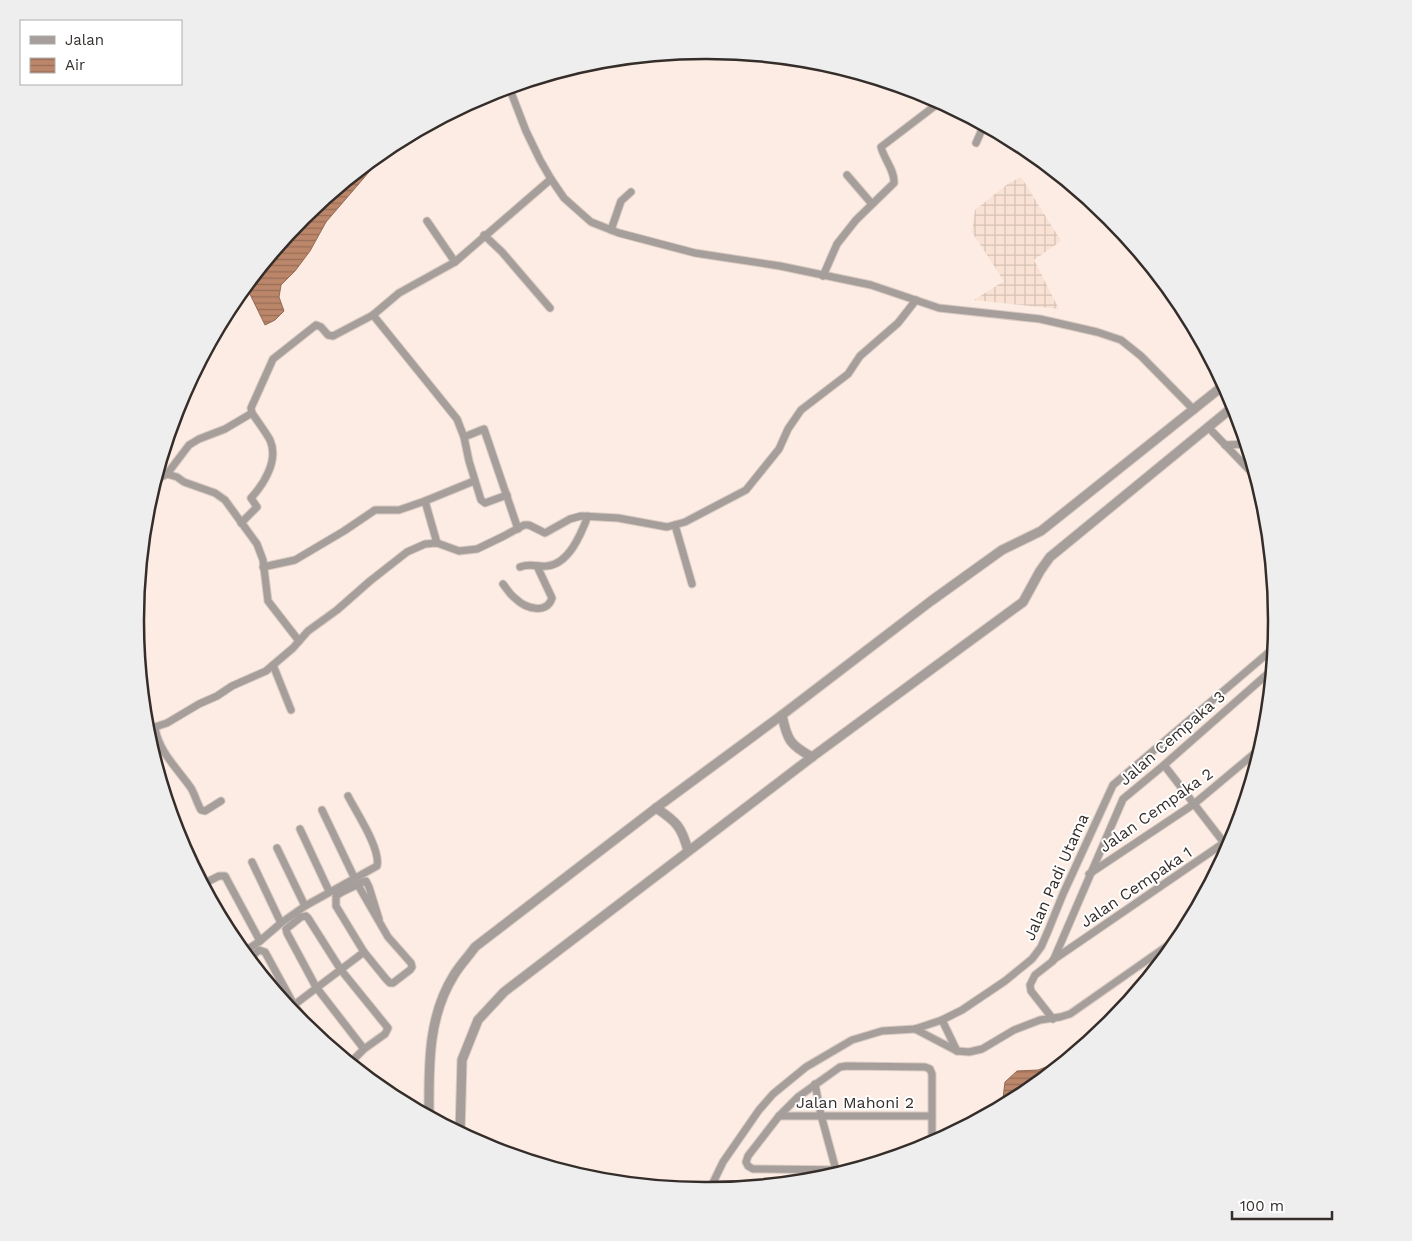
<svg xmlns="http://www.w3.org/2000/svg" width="1412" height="1241" font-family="'Work Sans',sans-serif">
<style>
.industrial{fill:url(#industrial-grid)}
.water{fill:url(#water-rules);stroke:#926b56}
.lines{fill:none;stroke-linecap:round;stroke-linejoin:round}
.minor-casing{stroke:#d8cac2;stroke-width:9}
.tertiary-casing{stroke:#d8cac2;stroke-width:11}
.minor{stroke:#a59e9a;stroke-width:7}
.tertiary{stroke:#a59e9a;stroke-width:9}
.labels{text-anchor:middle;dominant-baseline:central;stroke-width:4;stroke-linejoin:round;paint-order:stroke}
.street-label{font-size:16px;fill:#342d2a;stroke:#fff}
.rim{fill:none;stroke:#342d2a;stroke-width:2.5}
</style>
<defs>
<pattern id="industrial-grid" width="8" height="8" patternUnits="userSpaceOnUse" patternTransform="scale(1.25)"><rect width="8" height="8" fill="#f9e1d4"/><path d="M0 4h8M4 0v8" fill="none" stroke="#d6c1b6"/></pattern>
<pattern id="water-rules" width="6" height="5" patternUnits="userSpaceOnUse" patternTransform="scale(1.25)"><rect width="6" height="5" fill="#bb8669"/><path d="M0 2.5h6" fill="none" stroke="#996e57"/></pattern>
</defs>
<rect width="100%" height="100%" fill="#fcece3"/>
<!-- industrial -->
<polygon class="industrial" points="1021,177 1061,241 1034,260 1059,309 974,300 1004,281 972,232 975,210 1009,183"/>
<!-- water -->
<g class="water">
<polygon points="393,144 326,222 310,251 295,271 281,285 279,297 284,311 275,320 265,325 246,286 303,217"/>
<path d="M 1067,1059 L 1042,1079 L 1039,1078 C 1026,1083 1015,1086 1011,1101 L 1000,1107 L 1003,1098 L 1005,1082 L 1017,1071 L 1038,1070 Z"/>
</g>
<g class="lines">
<defs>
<g id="minor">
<polyline points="509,87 526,131 540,160 551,179 564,198 591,222 619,233 695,253 780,266 871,285 939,308 1040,319 1097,332 1121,340 1141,356 1194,410"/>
<polyline points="976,143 984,125"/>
<polyline points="847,175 872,204"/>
<polyline points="427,221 455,262"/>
<polyline points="611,230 621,201 631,192"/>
<polyline points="1123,233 1123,235"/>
<polyline points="484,235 502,252 550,308"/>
<path d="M 823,276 L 837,244 L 856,220 L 894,183 C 895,171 884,159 881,147 L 940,102"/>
<polyline points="373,315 457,419 464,437 469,461 481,500 485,503 507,495"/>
<polyline points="1208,427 1255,476"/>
<polyline points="464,437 484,429 518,529"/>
<polyline points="1225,445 1246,444"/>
<polyline points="167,474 189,445 199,439 225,429 252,413"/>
<polyline points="155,480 167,474 177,477 184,482 215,493 225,500 257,544 263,560 268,601 299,641"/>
<path d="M 241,523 L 257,507 L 251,498 C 264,484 279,460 270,440 C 265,431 258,422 252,413 L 251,408 L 273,359 L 316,325 L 321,327 L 328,335 L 333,336 L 373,315 L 399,293 L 455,262 L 551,179"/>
<polyline points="675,525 692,584"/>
<polyline points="437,543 425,501 474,481"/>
<polyline points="263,567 295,560 344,531 375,510 399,510 425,501"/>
<path d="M 520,567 C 530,563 537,567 547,566 C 569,564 581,534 588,516"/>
<path d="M 503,584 C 507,589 510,595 516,599 C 525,608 547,615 552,598 L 537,566"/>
<polyline points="273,665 291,710"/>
<path d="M 155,728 C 159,752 177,768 191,788 C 195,795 197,803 201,810 L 205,811 L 221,801"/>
<polyline points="146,730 167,723 199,704 217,696 232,686 266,671 293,648 308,631 337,610 370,581 407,552 425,544 437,543 459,551 477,549 504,536 524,525 529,525 545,533 570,519 581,516 618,518 667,527 685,522 746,490 779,449 788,429 801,410 848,374 860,356 898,323 916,300"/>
<polyline points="1164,765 1228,848"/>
<polyline points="322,810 354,877"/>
<polyline points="300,829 329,891"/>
<polyline points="178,835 181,836 184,840 206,883"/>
<polyline points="277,848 305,906"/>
<polyline points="252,862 281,923"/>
<polyline points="1089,874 1194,804 1261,748"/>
<polyline points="203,884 219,876 225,876 260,941"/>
<polyline points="358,885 388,937 411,963 412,967 410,970 393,983 390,983 386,979 364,952 336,906 336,896 342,892 365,881 366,881 369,887 379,919"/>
<path d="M 244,952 L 260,941 L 281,923 L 305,906 L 377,866 C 381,849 356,812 348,796"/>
<polyline points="249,959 259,950 265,952 294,1005 316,1035"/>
<polyline points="1053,960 1234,836"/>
<polyline points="290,1008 364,952"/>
<polyline points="1053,1019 1031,991 1030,985 1035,975 1053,961 1123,799 1164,765 1272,670"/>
<polyline points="942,1020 957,1051"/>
<polyline points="915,1029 957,1051 969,1052 982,1049 1014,1030 1040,1020 1060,1017 1070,1014 1180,937"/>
<polyline points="350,1063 364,1049 385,1034 388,1028 341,970 308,918 306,916 301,917 286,929 287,933 316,987 364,1049"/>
<polyline points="815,1084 821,1115 836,1170 836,1174"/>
<polyline points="779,1116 931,1116"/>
<polyline points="849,1170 753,1169 748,1166 746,1162 748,1156 779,1116 798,1097 840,1067 847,1066 925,1067 930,1069 932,1074 932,1144"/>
<polyline points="709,1191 723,1162 759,1110 773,1094 806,1067 852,1040 882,1031 915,1029 942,1020 962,1010 1005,981 1032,959 1041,947 1048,931 1063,894 1113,785 1274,648"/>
</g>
<g id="tertiary">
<path d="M 782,715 C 787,740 790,745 812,757"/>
<path d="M 656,808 C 676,821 682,827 688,851"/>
<path d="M 429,1116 C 429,1068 427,1018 454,975 C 460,965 468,957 475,947 L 656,808 L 782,715 L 931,601 L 1002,550 L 1041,531 L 1224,385"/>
<polyline points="460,1133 462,1060 478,1020 504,992 812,757 1023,602 1040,571 1050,557 1234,406"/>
</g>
</defs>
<!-- minor casing -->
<use href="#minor" class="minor-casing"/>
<!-- tertiary casing -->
<use href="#tertiary" class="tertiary-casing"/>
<!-- minor -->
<use href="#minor" class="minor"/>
<!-- tertiary -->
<use href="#tertiary" class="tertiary"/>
</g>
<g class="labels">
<!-- street labels -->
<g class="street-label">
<text transform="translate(1172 738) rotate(-41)">Jalan Cempaka 3</text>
<text transform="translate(1156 810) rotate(-35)">Jalan Cempaka 2</text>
<text transform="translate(1056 877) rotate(-66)">Jalan Padi Utama</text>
<text transform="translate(1136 887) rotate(-34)">Jalan Cempaka 1</text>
<text x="855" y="1102">Jalan Mahoni 2</text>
</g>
</g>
<!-- crop -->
<path d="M0 0H1412V1241H0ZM705 59H707A561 561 0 0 1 1268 620V621A561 561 0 0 1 707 1182H705A561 561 0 0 1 144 621V620A561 561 0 0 1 705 59Z" fill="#efeeee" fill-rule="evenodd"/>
<path class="rim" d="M705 59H707A561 561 0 0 1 1268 620V621A561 561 0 0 1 707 1182H705A561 561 0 0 1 144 621V620A561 561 0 0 1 705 59Z"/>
<!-- legend -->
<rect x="20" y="20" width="162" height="65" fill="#ffffff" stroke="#aeabaa"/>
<rect x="30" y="36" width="25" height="8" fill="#a59e9a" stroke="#aeabaa"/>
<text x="65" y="45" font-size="15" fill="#342d2a">Jalan</text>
<rect x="30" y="58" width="25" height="15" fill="url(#water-rules)" stroke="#aeabaa"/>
<text x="65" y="70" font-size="15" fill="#342d2a">Air</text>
<!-- scale -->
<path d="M1232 1211v8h100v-8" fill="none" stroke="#342d2a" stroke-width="2.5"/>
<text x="1240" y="1211" font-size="15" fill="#342d2a" stroke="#ffffff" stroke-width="4" paint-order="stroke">100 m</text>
</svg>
